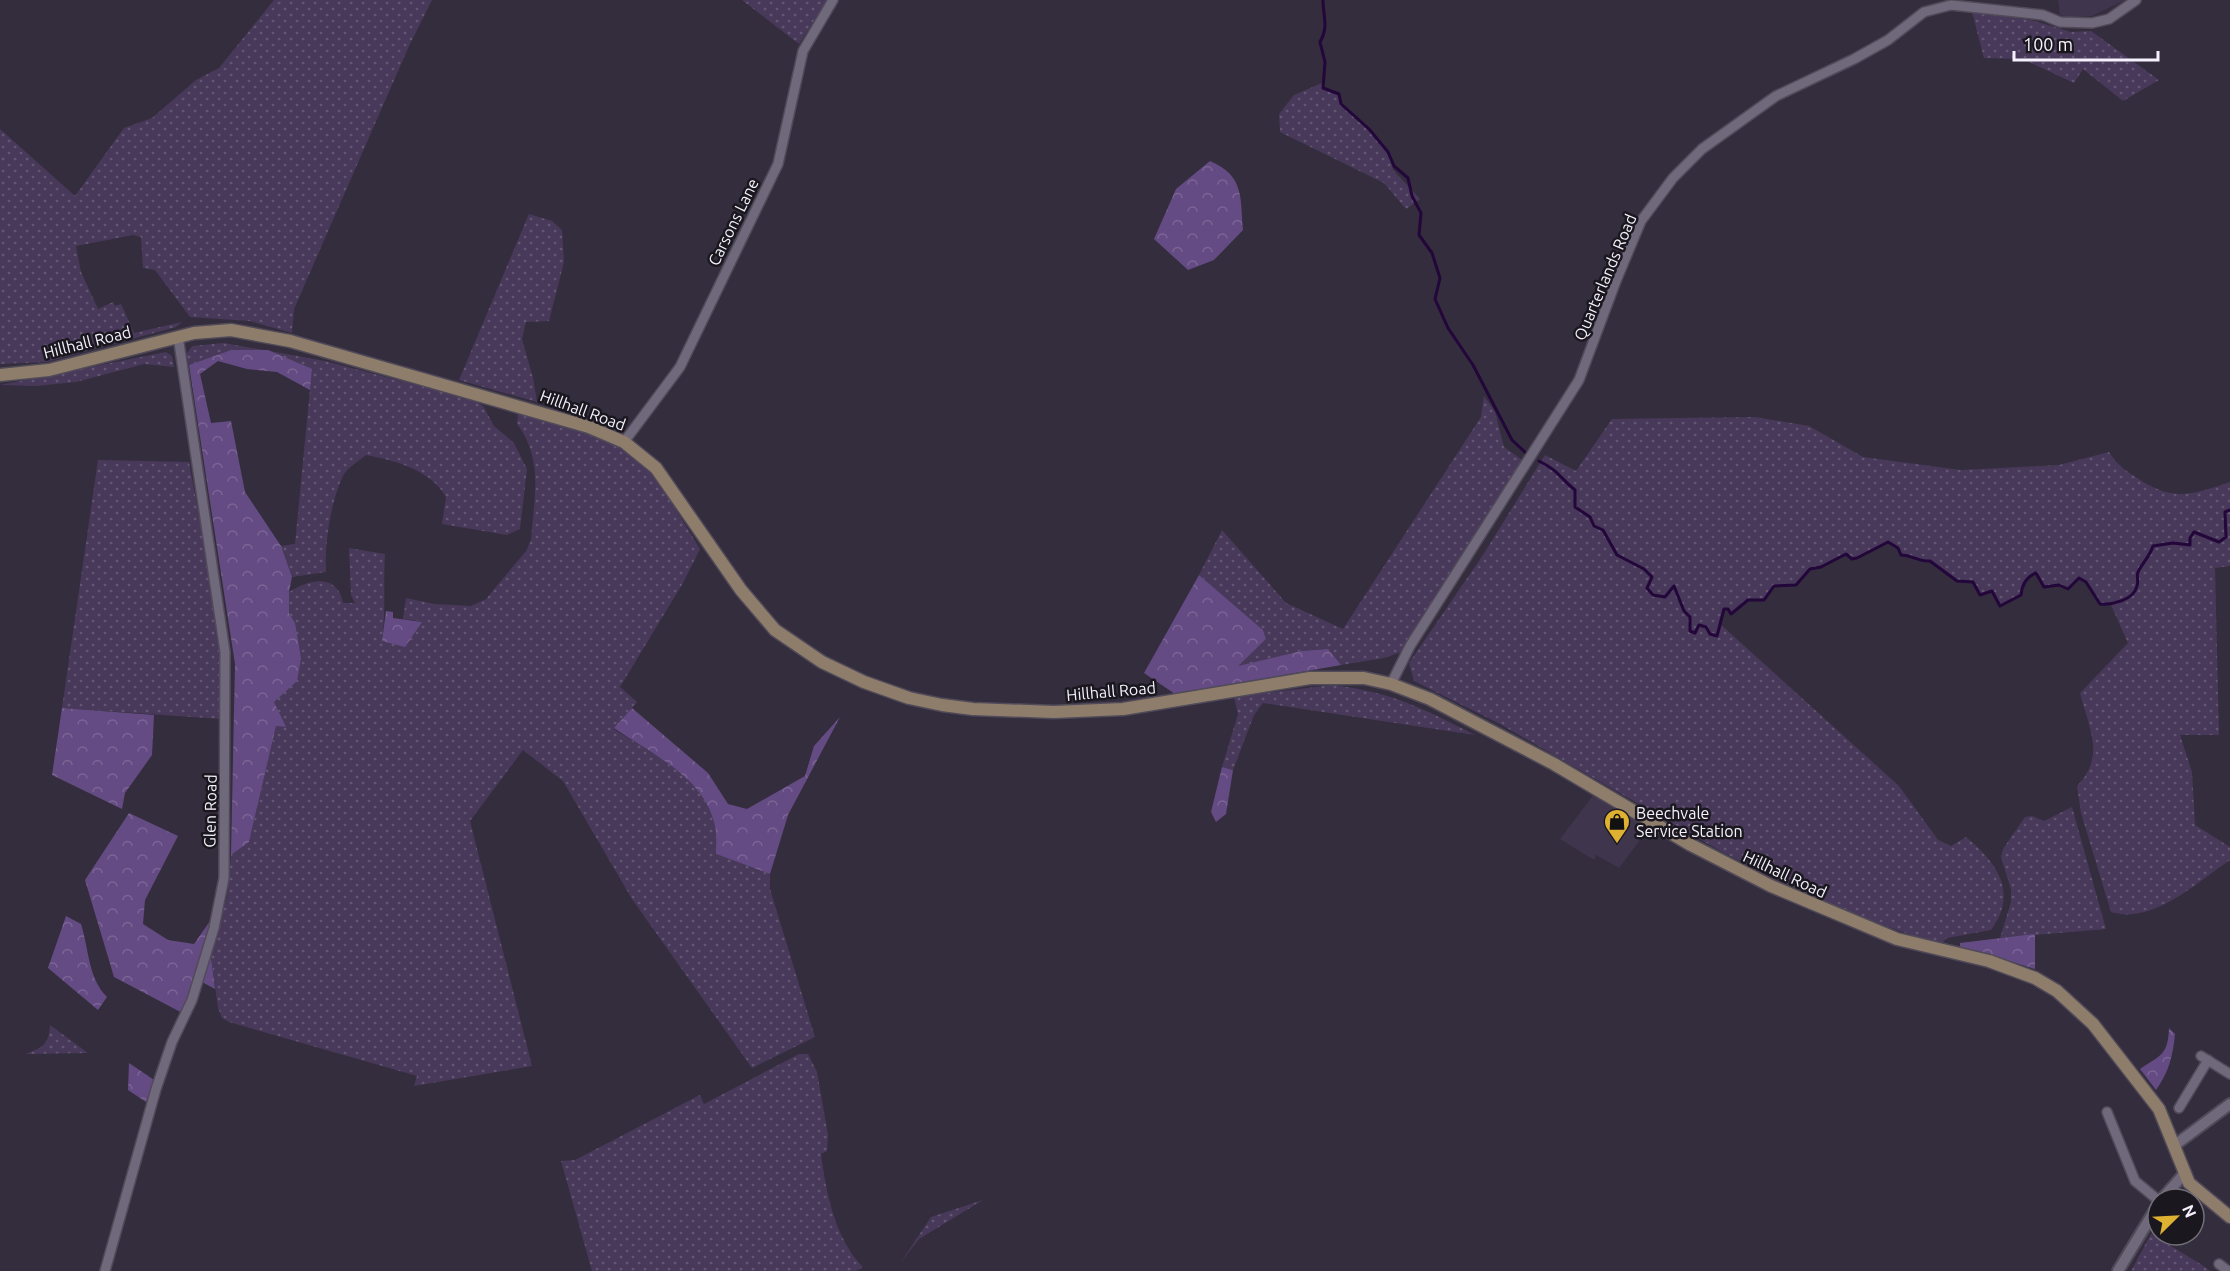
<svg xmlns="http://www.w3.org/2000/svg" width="2230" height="1271" font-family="Ubuntu,sans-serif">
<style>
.built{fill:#3f354c}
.grass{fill:url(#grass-dots)}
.forest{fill:url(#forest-crowns)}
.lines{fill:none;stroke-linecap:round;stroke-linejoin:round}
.stream{stroke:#23063a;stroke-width:3}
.minor-casing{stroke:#504a59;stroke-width:12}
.tertiary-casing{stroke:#504a59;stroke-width:14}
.secondary-casing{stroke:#504a59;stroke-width:15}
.minor{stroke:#70687b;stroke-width:9}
.tertiary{stroke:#70687b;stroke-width:10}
.secondary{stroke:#8e7d6b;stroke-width:12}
.labels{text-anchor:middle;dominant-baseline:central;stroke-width:5;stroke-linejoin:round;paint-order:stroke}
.street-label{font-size:16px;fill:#f6f2fd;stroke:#1a171f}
.poi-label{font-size:16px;fill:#f6f2fd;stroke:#1a171f;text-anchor:start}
</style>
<defs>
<pattern id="grass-dots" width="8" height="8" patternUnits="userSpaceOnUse" patternTransform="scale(1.5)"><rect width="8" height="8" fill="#48395a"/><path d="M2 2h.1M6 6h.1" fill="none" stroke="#635673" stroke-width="1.8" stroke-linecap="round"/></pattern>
<pattern id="forest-crowns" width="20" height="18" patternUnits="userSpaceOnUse" patternTransform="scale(1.5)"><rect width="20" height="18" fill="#654b83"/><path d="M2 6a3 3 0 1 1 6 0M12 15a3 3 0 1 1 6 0" fill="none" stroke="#7c6595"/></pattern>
</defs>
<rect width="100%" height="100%" fill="#342d3e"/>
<!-- built -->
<g class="built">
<polygon points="2058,0 2125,0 2092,16 2069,17 2060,15"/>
<polygon points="1595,793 1649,828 1619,868 1596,855 1594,860 1560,839"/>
</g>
<!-- grass -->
<g class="grass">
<polygon points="274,0 432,0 409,46 294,309 292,333 250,321 190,317 155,270 143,268 141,237 133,235 76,246 81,272 98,309 113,302 115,306 121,304 134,333 182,322 176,327 46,362 0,364 0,129 75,196 124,128 152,118 196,80 219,68"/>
<polygon points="742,0 827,0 799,44"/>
<polygon points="1972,12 2031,20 2071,32 2091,31 2159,80 2123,101 2083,69 2074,83 2023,59 1984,58"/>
<polygon points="1322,83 1323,88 1341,96 1341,104 1381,143 1388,152 1393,170 1420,199 1406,209 1384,183 1280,132 1279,114 1294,95"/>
<polygon points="529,214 552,221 562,230 564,262 549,321 526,322 522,339 533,378 537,402 459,380"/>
<path d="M 224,343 L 325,361 L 474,400 L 483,406 L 494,426 L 514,443 L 527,469 L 520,529 L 507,535 L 442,524 L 446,497 C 431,470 394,460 366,455 C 359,461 345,469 342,478 C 331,502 324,546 326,572 L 292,577 L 281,546 L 295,544 L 312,369 L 231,350 L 189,365 L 186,355 L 192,346 Z"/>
<polygon points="166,352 172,356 174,367 144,364 76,382 36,386 0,385"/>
<polygon points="1484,396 1495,412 1504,447 1525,462 1401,652 1384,658 1341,665 1327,649 1301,651 1236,667 1266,639 1263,630 1199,575 1222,530 1286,603 1343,629 1481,417"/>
<path d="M 518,413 C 558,423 620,434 647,468 C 667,493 683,522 700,549 L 683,583 L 620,687 L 637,702 L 614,729 C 650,753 702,776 714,822 C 717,832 716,844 716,854 L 770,874 L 770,889 L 815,1037 L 752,1068 L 632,899 L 563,781 L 523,750 L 470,821 L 532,1066 L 414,1086 L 417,1076 L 229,1022 L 222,1018 L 218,1008 L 211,957 L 227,897 L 231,855 L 249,842 L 276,726 L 285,727 L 274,702 L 295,623 L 289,613 L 289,592 C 310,579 337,573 343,603 L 355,603 L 351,595 L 349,548 L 385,554 C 383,584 386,612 382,641 L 421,621 L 403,619 L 406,598 L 434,604 L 471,606 L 486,599 L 526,551 L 531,540 C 534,498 544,459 517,424 Z"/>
<path d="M 1755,417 L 1809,426 L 1863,457 L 1961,470 L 2059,465 L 2109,452 C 2117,465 2125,470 2137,478 C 2173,502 2191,495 2230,482 L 2230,566 L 2215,568 L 2219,735 L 2180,735 L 2192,772 L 2195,825 L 2230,847 L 2230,860 C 2197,882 2153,925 2111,912 L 2081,813 L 2077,786 C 2106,756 2089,729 2080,693 L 2128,643 L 2111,605 L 2100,604 L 2086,582 L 2079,578 L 2068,589 L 2059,585 L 2044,587 L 2036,573 C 2025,577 2022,584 2021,595 L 2000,606 L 1992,591 L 1980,595 L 1973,582 L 1957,581 L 1930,561 L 1901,555 L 1898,548 L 1888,542 L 1857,558 L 1852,559 L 1846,554 L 1821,567 L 1810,569 L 1796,585 L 1774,586 L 1764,600 L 1748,600 L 1731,614 L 1728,609 L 1724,610 L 1719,623 L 1899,786 L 1938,840 L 1951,846 L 1966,837 C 1996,862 2019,892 1991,930 L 1947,938 L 1940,945 L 1838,909 L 1724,853 L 1500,724 L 1414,681 L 1409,663 L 1483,555 L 1545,455 L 1576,471 L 1612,419 Z"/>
<path d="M 98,460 L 189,462 C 204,547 225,633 221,719 L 62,708 Z"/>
<path d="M 1332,685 C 1392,692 1422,708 1475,735 L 1263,703 L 1254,715 L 1233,770 L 1222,767 L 1238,714 L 1234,697 Z"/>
<polygon points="2072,807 2106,929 2000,938 2011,902 2011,889 2001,857 2003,849 2025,817 2032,816 2044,821"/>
<path d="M 50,1025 L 88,1053 L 25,1054 C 43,1048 49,1044 50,1025 Z"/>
<path d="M 799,1054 L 808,1054 L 817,1072 L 828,1135 L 827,1151 L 821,1154 C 826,1192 835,1239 863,1267 L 856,1271 L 592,1271 L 561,1161 L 575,1160 L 700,1095 L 704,1104 Z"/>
<polygon points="983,1200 919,1239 901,1262 931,1217"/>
<polygon points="2151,1234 2202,1265 2210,1271 2131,1271"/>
</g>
<!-- forest -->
<g class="forest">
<path d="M 1210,161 C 1245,176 1240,198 1243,230 L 1214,260 L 1188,270 L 1154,239 L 1176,189 Z"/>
<polygon points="231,350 268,350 312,369 310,390 277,372 247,369 218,361 200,374 211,423 231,421 245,492 281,546 292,577 289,592 289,613 295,623 301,658 297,681 274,702 286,727 276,726 249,842 231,855 235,664 189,365"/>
<polygon points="1199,575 1263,630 1266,639 1238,666 1301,651 1328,649 1341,665 1175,694 1144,673"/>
<polygon points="386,611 393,612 393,618 422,622 405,647 382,641"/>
<polygon points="62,708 154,715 152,755 125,793 122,809 52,775"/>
<path d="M 632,708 L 708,773 L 728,804 L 747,809 L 805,776 L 814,746 L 840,717 L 788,815 L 770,874 L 716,854 C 716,844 717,832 714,822 C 702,776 650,753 614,728 Z"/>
<polygon points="1222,767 1233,770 1226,814 1216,822 1211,812"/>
<polygon points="129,813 178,836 145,900 143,924 168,940 194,944 210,921 219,923 211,957 215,989 202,982 190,1017 114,977 85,880"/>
<path d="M 66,916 L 81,924 C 89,949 88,978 107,997 L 98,1010 L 48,968 Z"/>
<polygon points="2035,934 2035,969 1994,956 1960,950 1960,943"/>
<path d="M 2169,1028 L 2175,1034 C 2173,1055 2169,1072 2156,1090 L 2140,1069 C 2161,1055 2168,1055 2169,1028 Z"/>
<polygon points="129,1063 154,1080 146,1102 128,1090"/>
</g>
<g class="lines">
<!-- stream -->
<g class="stream">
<path d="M 1323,0 C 1323,16 1329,27 1320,42 L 1325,62 L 1323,88 L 1339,94 L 1341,104 L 1369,129 L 1388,152 L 1394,166 L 1408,178 L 1412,196 L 1421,213 L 1419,235 L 1432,253 L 1440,278 L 1435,299 L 1448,328 L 1473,365 L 1512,440 L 1527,454"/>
<path d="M 1539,461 C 1559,471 1559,477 1575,490 L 1575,507 L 1590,517 L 1594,526 L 1603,530 L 1617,555 L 1644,569 L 1652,577 L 1647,588 L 1653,595 L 1665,597 L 1674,586 L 1684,611 L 1690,617 L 1690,631 L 1695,633 L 1699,625 L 1706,627 L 1710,634 L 1717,636 L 1724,609 L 1728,609 L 1731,614 L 1748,600 L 1764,600 L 1774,586 L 1796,585 L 1810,569 L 1821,567 L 1846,554 L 1852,559 L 1857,558 L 1888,542 L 1898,548 L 1901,555 C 1912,555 1919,562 1930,561 L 1957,581 L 1973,582 L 1980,595 L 1992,591 L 2000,606 L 2021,595 C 2022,584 2026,577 2036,573 L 2044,587 L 2059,585 L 2068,589 L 2079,578 L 2086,582 L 2100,604 C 2112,605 2134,600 2137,586 C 2139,581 2136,576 2138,572 C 2143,562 2150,556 2153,546 L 2173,543 L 2190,545 L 2190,538 L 2194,532 L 2219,542 L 2226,537 L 2225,512 L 2230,510"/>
</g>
<defs>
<g id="minor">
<polyline points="624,442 680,367 778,164 803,51 833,0"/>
<polyline points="1391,684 1410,646 1579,380 1616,281 1641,221 1673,178 1702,149 1776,96 1854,59 1888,40 1924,12 1951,5 2043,15 2060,22 2092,23 2109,19 2136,0"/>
<polyline points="2201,1056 2230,1074"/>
<polyline points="2179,1108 2208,1060"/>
<polyline points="2107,1112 2135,1181 2158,1200"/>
<polyline points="2219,1264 2228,1271"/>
<polyline points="105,1271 156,1089 172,1042 192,1000 214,928 224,878 225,652 178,336"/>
</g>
<g id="tertiary">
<polyline points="2175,1145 2230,1104"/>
<polyline points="2162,1199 2184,1174"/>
<polyline points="2118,1271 2158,1205"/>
</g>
<polyline id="secondary" points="0,375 49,370 194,333 231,330 290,341 589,427 624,442 656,468 741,590 775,630 822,662 864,682 909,698 942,705 973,709 1054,712 1123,709 1310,678 1364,678 1391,684 1430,699 1554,764 1691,845 1771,886 1897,939 1989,961 2035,978 2057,991 2093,1024 2159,1109 2189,1183 2230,1217"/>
</defs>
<!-- minor casing -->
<use href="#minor" class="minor-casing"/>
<!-- tertiary casing -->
<use href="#tertiary" class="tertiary-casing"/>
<!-- secondary casing -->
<use href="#secondary" class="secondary-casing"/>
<!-- minor -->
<use href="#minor" class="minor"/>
<!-- tertiary -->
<use href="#tertiary" class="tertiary"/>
<!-- secondary -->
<use href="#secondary" class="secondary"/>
</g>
<!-- icons -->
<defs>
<symbol id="shop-pin" viewBox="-11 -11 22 30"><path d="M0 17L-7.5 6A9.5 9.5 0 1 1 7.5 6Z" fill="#deb133" stroke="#1a171f"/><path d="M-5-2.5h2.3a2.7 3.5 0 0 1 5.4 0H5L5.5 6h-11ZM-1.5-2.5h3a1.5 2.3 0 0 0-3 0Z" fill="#111"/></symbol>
</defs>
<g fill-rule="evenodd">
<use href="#shop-pin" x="1602" y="807" width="30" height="40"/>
</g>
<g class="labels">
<!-- street labels -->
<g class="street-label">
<text transform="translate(733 222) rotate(-64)">Carsons Lane</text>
<text transform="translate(1605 277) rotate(-67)">Quarterlands Road</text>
<text transform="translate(87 342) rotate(-14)">Hillhall Road</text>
<text transform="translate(583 410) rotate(20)">Hillhall Road</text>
<text transform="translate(1111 691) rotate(-5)">Hillhall Road</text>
<text transform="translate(210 811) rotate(-89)">Glen Road</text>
<text transform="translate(1785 874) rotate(25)">Hillhall Road</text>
</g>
<!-- poi labels -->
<g class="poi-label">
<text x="1636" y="813">Beechvale<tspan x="1636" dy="18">Service Station</tspan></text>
</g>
</g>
<!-- north arrow -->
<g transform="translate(2176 1217) rotate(66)"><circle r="28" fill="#1a171f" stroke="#726f78" stroke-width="1.5"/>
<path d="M0-4.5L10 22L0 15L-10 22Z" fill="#deb133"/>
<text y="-9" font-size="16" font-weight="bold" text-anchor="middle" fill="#f6f2fd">N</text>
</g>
<!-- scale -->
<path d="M2014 51v9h144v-9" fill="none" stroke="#f6f2fd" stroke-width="3"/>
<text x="2023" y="51" font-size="18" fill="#f6f2fd" stroke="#1a171f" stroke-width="4.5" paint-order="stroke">100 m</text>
</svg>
